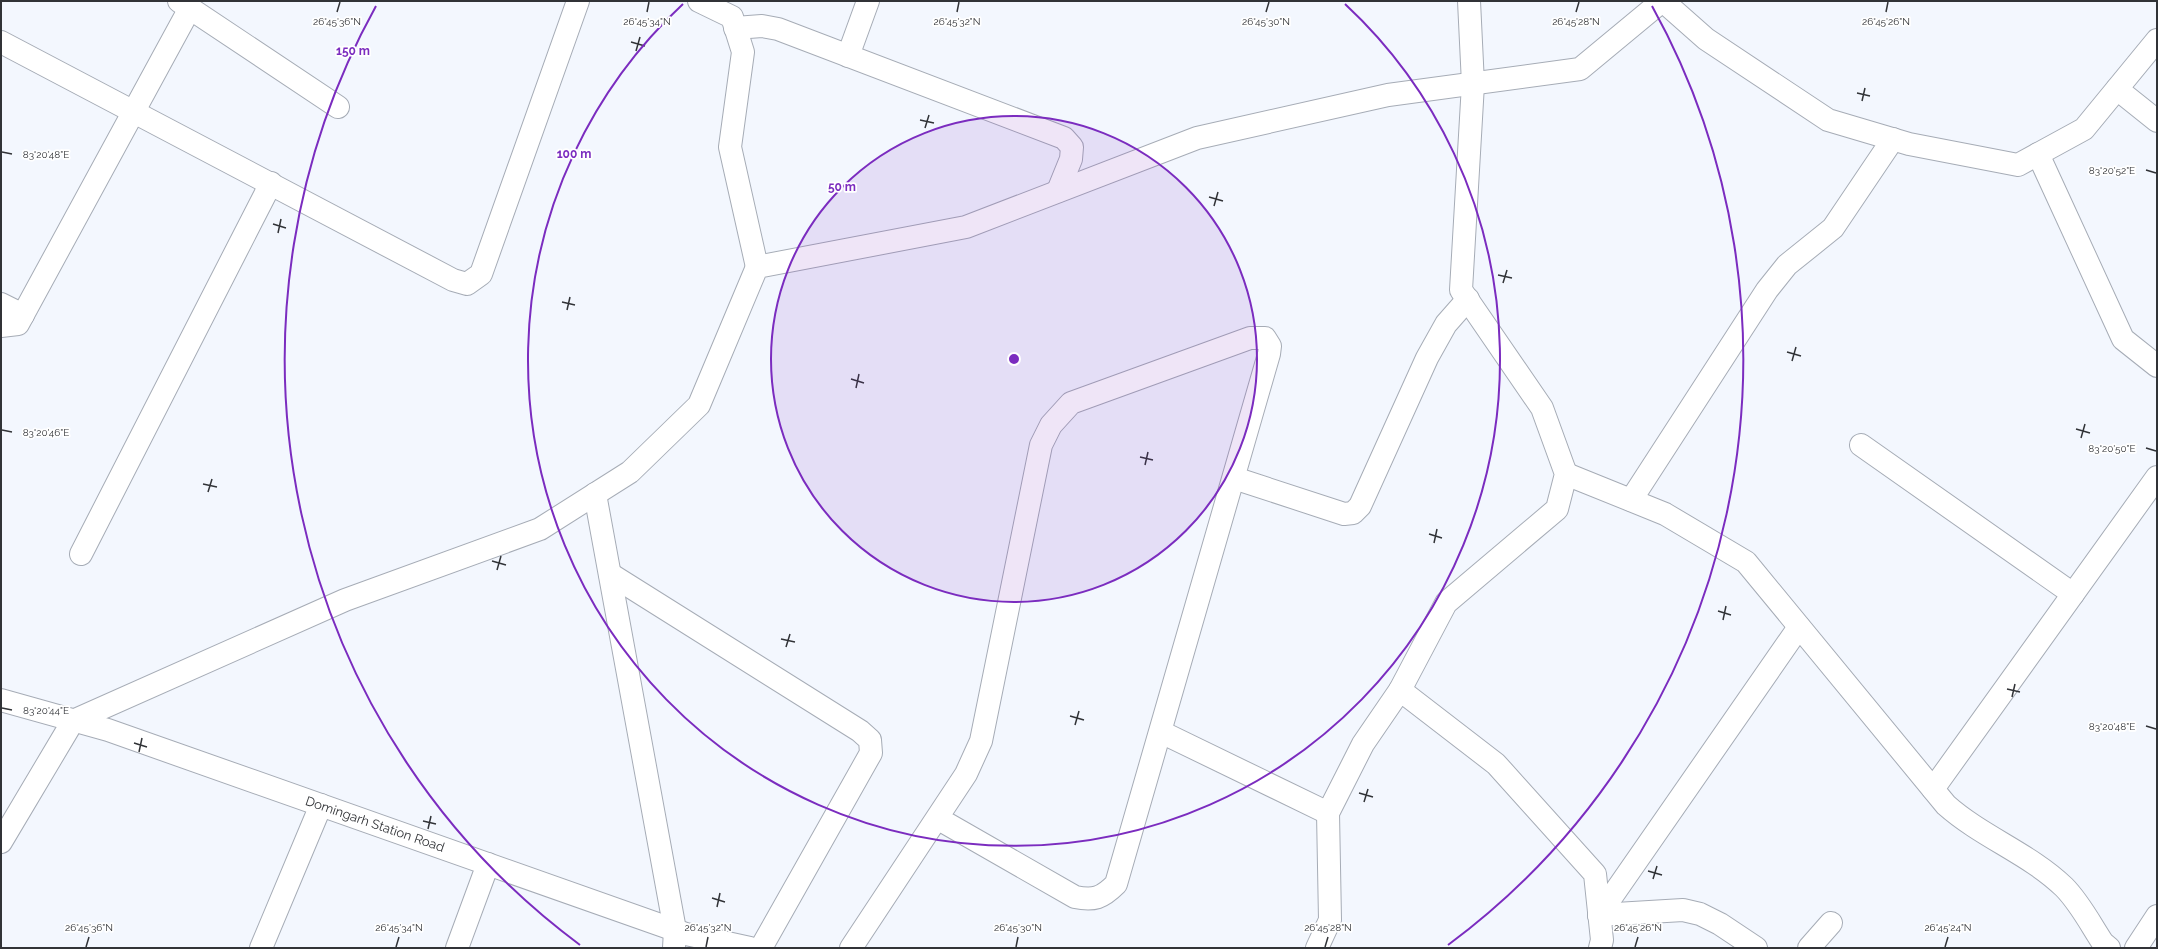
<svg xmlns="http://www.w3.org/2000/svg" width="2158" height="949" font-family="Raleway,sans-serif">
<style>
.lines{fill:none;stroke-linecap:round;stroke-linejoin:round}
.minor-casing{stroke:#a6acb6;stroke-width:24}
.minor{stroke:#fff;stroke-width:22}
.ticks{fill:none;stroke:#313337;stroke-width:1.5}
.ring{fill:none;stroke:#7b2cbf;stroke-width:2}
.labels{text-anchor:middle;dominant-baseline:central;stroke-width:3.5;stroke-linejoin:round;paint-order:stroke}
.street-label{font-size:13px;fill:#313337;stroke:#fff}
.ticks-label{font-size:10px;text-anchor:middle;fill:#313337;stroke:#fff;stroke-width:3.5;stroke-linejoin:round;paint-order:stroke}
.centre{fill:#7b2cbf;stroke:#fff;stroke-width:2}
.ring-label{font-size:12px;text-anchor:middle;font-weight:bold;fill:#7b2cbf;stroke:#fff;stroke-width:3.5;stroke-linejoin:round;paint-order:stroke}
</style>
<rect width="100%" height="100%" fill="#f3f7fe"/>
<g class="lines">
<defs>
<g id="minor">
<polyline points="179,1 338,107"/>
<polyline points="699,1 732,17 743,52 730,147 757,267"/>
<polyline points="1663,1 1706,39 1828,120 1909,144 2018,165 2084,129 2157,40"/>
<polyline points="735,28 762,26 778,29 1064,138 1072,147 1071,159 1058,191"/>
<polyline points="1,42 453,280 467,284 481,274 578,1"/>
<polyline points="848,56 868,1"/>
<polyline points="2117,89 2157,121"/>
<polyline points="2038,154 2123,339 2157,366"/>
<polyline points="1,304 23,315"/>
<polyline points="1,326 18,324 190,8"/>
<polyline points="1861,445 2073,594"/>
<path d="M 1566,474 L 1665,514 L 1746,562 L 1946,805 C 1982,837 2030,854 2064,887 C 2080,903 2091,925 2103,943 L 2109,948"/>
<polyline points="1234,478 1344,514 1353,513 1360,506 1427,358 1446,324 1468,299"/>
<polyline points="595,494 675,930 674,948"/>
<polyline points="1631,500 1767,290 1787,265 1833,228 1893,139"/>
<polyline points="81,554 271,183"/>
<polyline points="610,574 860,731 870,740 871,753 761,948"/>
<polyline points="1400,690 1446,603 1557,509 1566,474 1542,408 1461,290 1473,84 1469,1"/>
<polyline points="1,700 108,730 686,934 750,948"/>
<polyline points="1161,732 1328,813"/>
<polyline points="1933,789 2157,477"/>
<polyline points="1,842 73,721 345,600 540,529 630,472 699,405 757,267 966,227 1197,138 1388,95 1580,69 1662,1"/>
<polyline points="1599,915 1799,627"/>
<polyline points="1599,915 1683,910 1700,914 1720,924 1756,948"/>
<polyline points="261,948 321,805"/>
<polyline points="457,948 488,864"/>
<path d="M 851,948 L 966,774 L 981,741 L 1041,445 L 1051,425 L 1071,403 L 1250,338 L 1265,338 L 1270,346 L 1269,354 L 1116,884 C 1102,898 1094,901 1075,897 L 937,818"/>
<polyline points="1317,948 1330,920 1328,813 1363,744 1400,690 1496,764 1595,874 1602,940 1600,948"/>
<polyline points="1809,948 1831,923"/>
<polyline points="2136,948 2157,916"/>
</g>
</defs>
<!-- minor casing -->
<use href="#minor" class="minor-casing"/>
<!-- minor -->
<use href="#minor" class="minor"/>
</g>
<!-- ticks -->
<path class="ticks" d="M 337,12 L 340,2M 647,12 L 649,2M 957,12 L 959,2M 1266,12 L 1269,2M 1576,12 L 1579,2M 1886,12 L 1888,2M 631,42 L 645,46M 636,51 L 640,37M 1857,93 L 1870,96M 1862,101 L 1865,88M 920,120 L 934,123M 925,128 L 929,115M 2,152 L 12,154M 2146,170 L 2156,173M 1209,197 L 1223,201M 1214,206 L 1218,192M 273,224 L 286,228M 278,233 L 281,219M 1498,275 L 1512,278M 1503,283 L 1507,270M 562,302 L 575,305M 567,310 L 570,297M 1787,352 L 1801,356M 1792,361 L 1796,347M 851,379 L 864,383M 856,388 L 859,374M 2076,429 L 2090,433M 2,430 L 12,432M 2081,438 L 2085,424M 2146,448 L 2156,451M 1140,457 L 1153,460M 1145,465 L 1148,452M 203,484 L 217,487M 208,492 L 212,479M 1429,534 L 1442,538M 1434,543 L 1437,529M 492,561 L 506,565M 497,570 L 501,556M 1718,611 L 1731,615M 1723,620 L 1726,606M 781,639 L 795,642M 786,647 L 790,634M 2007,689 L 2020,692M 2012,697 L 2015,684M 2,708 L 12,710M 1070,716 L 1084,720M 1075,725 L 1079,711M 2146,726 L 2156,729M 134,743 L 147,747M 139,752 L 142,738M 1359,793 L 1373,797M 1364,802 L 1368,789M 423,821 L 436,824M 428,829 L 431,816M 1648,871 L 1662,875M 1653,879 L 1657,866M 712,898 L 725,902M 717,907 L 720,893M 86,947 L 89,937M 396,947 L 399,937M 706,947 L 708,937M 1016,947 L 1018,937M 1325,947 L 1328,937M 1635,947 L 1638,937M 1945,947 L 1948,937"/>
<!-- distance rings -->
<circle cx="1014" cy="359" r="243" fill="#7b2cbf" fill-opacity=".12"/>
<g class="ring">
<circle cx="1014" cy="359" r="243"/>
<path d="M1345 4A486 486 0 1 1 683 4"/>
<path d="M580 945A729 729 0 0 1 376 6M1652 6A729 729 0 0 1 1448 945"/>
</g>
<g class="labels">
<!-- street labels -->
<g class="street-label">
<text transform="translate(375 824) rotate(19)">Domingarh Station Road</text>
</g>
</g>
<g class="ticks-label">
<text x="1266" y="25">26°45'30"N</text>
<text x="1576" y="25">26°45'28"N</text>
<text x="1886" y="25">26°45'26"N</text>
<text x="337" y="25">26°45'36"N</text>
<text x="647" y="25">26°45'34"N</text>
<text x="957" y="25">26°45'32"N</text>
<text x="46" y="158">83°20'48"E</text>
<text x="2112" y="174">83°20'52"E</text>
<text x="46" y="436">83°20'46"E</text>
<text x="2112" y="452">83°20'50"E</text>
<text x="46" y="714">83°20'44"E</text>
<text x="2112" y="730">83°20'48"E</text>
<text x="89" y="931">26°45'36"N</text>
<text x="399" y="931">26°45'34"N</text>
<text x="708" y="931">26°45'32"N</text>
<text x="1018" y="931">26°45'30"N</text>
<text x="1328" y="931">26°45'28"N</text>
<text x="1638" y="931">26°45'26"N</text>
<text x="1948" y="931">26°45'24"N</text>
</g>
<circle cx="1014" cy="359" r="6" class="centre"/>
<g class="ring-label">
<text x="353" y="55">150 m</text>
<text x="574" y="158">100 m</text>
<text x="842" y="191">50 m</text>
</g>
<!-- border -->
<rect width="2158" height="949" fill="none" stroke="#313337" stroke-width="4"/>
</svg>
